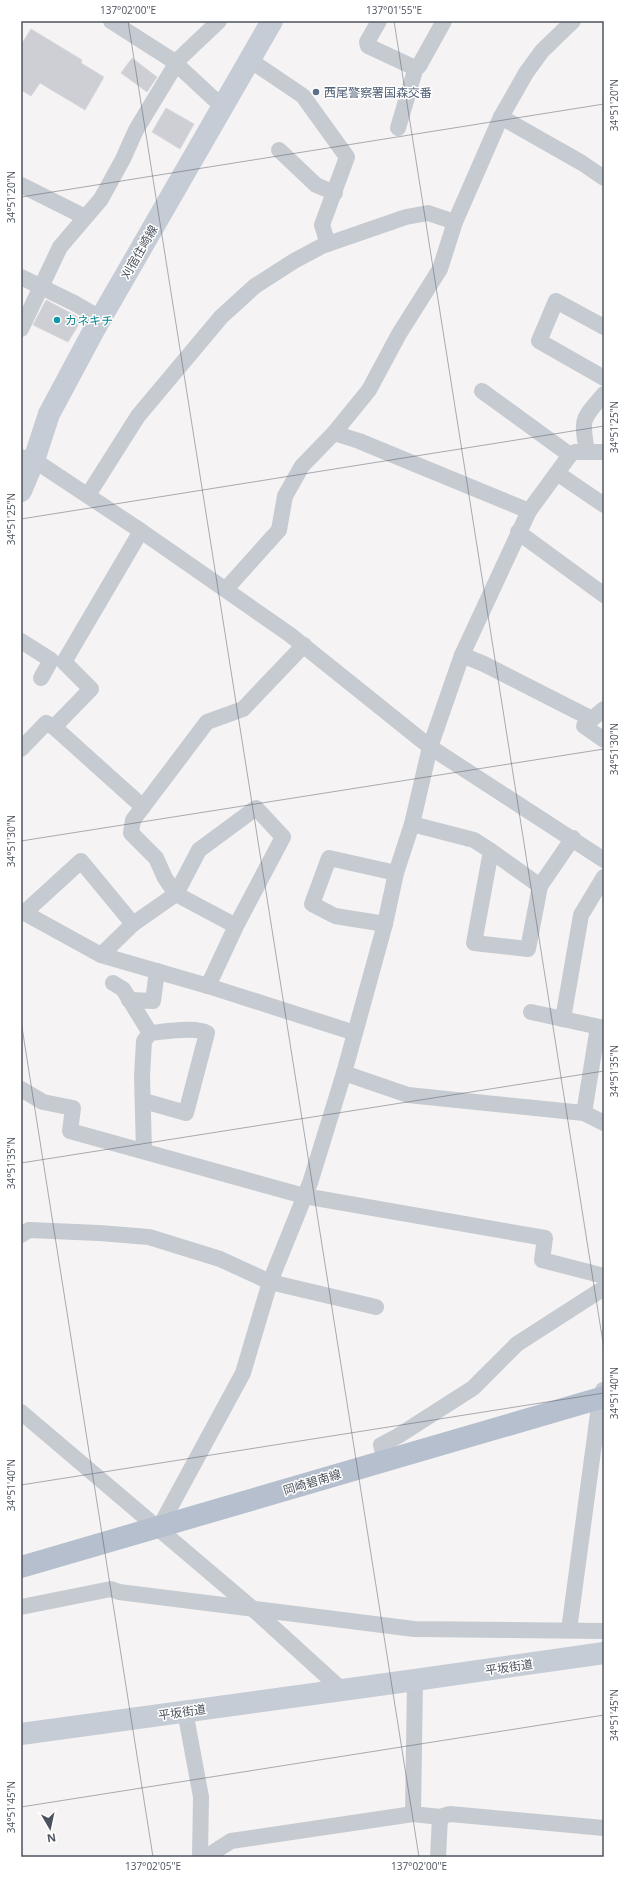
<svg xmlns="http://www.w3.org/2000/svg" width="625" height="1878" font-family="'Open Sans','Noto Sans JP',sans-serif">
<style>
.building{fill:#cdcfd4;stroke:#d8d8dd}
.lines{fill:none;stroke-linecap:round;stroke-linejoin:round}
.street{stroke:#c6cbd2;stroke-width:16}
.secondary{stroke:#c6ccd6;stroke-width:22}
.primary{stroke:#b6bfcd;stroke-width:22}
.ticks{fill:none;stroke:#4d535e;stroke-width:1;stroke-opacity:0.45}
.service-dot{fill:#5c6f8a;stroke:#fff;stroke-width:1.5}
.culture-dot{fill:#0f9aa8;stroke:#fff;stroke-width:1.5}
.labels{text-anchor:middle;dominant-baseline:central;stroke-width:3;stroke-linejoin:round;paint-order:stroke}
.service-label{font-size:12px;fill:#4e5e75;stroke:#fff;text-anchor:start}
.street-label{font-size:12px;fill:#4d535e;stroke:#fff}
.culture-label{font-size:12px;fill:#0d838f;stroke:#fff;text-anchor:start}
.neatline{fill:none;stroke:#4d535e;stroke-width:1.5}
.ticks-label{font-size:10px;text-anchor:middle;fill:#4d535e}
</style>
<rect width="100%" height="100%" fill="#f5f3f3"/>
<!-- building -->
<g class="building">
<polygon points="31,29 82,60 81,63 104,77 85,110 40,83 31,96 21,90 21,45"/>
<polygon points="132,58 157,77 147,92 121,73"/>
<polygon points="166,108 194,124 180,149 152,132"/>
<polygon points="46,300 82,319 68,342 33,325"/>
</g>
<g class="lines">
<!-- street -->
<g class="street">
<polyline points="111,21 172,60 215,100 224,106"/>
<polyline points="379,21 367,42 368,46 413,67 419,66 444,21"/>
<polyline points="250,60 303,96 347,157 322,225 328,244"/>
<polyline points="501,117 582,163 604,178"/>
<polyline points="398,128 416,67"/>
<polyline points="279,150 316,185 335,193"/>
<polyline points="21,185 85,217"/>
<polyline points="21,277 74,303 100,318"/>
<polyline points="604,327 556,301 539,341 604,378"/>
<polyline points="21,329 60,247 101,199 123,159 136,130 176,64 180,58 219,21"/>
<polyline points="482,391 570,455"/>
<polyline points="334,433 359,441 529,511"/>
<path d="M 587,452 C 581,417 582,420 604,394"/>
<polyline points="21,457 34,460 141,531 289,634 430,747 604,860"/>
<polyline points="557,473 604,505"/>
<polyline points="88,495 138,416 221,317 255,286 294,261 322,246 406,217 428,213 455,222"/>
<polyline points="518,532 604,595"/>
<polyline points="226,589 279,530 285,496 302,466 334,433 369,390 399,334 440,269 455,222 501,117 526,73 542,51 573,21"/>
<polyline points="21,641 51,660 41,678"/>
<polyline points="462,655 484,664 592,719 604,709"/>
<polyline points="584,726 604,740"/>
<polyline points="54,727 91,689 64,662 141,531"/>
<polyline points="21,749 46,723 54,727 143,807"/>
<polyline points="412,824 474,840 491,851 474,943 528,949 540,886 573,838"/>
<polyline points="491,851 540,886"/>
<polyline points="21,911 101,955 208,986 355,1033"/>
<polyline points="24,913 81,861 133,924"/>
<polyline points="385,924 335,916 312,904 329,858 396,873"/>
<polyline points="101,955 133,924 176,894 165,878 156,858 131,833 133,820 207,722 243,709 304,645"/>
<polyline points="113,983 123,989 150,1033"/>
<polyline points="208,986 236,926 283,837 256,808 199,850 176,894 236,926"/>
<polyline points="129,1000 153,1001 157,971"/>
<polyline points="531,1012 604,1028"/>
<polyline points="563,1019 581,915 604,877"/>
<polyline points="344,1073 408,1095 584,1113 604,1123"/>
<polyline points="21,1089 43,1102 73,1108 70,1131 304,1196 545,1238 542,1260 604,1276"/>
<path d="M 144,1101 L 186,1113 L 207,1033 C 196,1026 163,1032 150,1033 L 144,1041 L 142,1076 L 144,1151"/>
<polyline points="584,1113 598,1027"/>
<polyline points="21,1235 29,1230 99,1233 149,1237 220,1259 270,1282 376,1307"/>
<polyline points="21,1412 253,1609 342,1690"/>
<polyline points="385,1460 381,1445 398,1436 473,1388 517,1344 604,1288"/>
<polyline points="159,1528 243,1373 270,1282 310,1183 344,1073 385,924 396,873 412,824 430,747 462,655 529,511 570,455 575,452 604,452"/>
<polyline points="21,1607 111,1589 119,1592 414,1629 604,1631"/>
<polyline points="569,1630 600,1399 603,1390"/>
<polyline points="415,1680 413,1814 440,1817 450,1814 604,1828"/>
<polyline points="185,1711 201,1797 200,1857"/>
<polyline points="206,1857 231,1841 413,1814"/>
<polyline points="438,1857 440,1817"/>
</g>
<!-- secondary -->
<g class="secondary">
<polyline points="21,491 34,460 49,414 94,330 272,21"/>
<polyline points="21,1734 415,1680 604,1653"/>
</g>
<!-- primary -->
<polyline class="primary" points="21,1567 604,1397"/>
</g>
<!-- ticks -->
<path class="ticks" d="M 128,21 L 419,1857M 394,21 L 604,1349M 21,197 L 604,104M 21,519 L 604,426M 21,841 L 604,749M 21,1021 L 153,1857M 21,1163 L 604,1071M 21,1485 L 604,1393M 21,1807 L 604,1715"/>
<!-- markers -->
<circle class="service-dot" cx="316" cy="92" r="4"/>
<circle class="culture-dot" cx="57" cy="320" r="4"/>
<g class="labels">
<!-- service labels -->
<g class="service-label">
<text x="324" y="92">西尾警察署国森交番</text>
</g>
<!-- street labels -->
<g class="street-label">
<text transform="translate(139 252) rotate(-60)">刈宿住崎線</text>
<text transform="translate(312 1482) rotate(-17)">岡崎碧南線</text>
<text transform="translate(509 1667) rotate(-8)">平坂街道</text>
<text transform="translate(182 1712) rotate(-8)">平坂街道</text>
</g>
<!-- culture labels -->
<g class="culture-label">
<text x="65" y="320">カネキチ</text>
</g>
</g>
<!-- border -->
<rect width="625" height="1878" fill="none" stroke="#ffffff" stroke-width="44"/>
<!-- north arrow -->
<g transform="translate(50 1828) rotate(171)" stroke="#ffffff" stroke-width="3" paint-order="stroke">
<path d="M0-3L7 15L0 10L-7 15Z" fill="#4d535e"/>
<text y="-6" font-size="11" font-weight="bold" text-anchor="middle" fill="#4d535e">N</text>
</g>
<rect x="22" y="22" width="581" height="1834" class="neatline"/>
<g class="ticks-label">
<text x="128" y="14">137°02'00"E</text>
<text x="394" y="14">137°01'55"E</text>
<text transform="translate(614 105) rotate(-90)" y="4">34°51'20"N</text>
<text transform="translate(11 197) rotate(-90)" y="4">34°51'20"N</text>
<text transform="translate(614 427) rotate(-90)" y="4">34°51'25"N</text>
<text transform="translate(11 519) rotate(-90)" y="4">34°51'25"N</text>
<text transform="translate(614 749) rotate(-90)" y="4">34°51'30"N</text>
<text transform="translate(11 841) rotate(-90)" y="4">34°51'30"N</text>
<text transform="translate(614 1071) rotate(-90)" y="4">34°51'35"N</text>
<text transform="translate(11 1163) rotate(-90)" y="4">34°51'35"N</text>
<text transform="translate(614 1393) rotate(-90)" y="4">34°51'40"N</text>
<text transform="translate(11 1485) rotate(-90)" y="4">34°51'40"N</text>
<text transform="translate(614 1715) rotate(-90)" y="4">34°51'45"N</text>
<text transform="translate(11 1807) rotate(-90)" y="4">34°51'45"N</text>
<text x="153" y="1870">137°02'05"E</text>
<text x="419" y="1870">137°02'00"E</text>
</g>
</svg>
